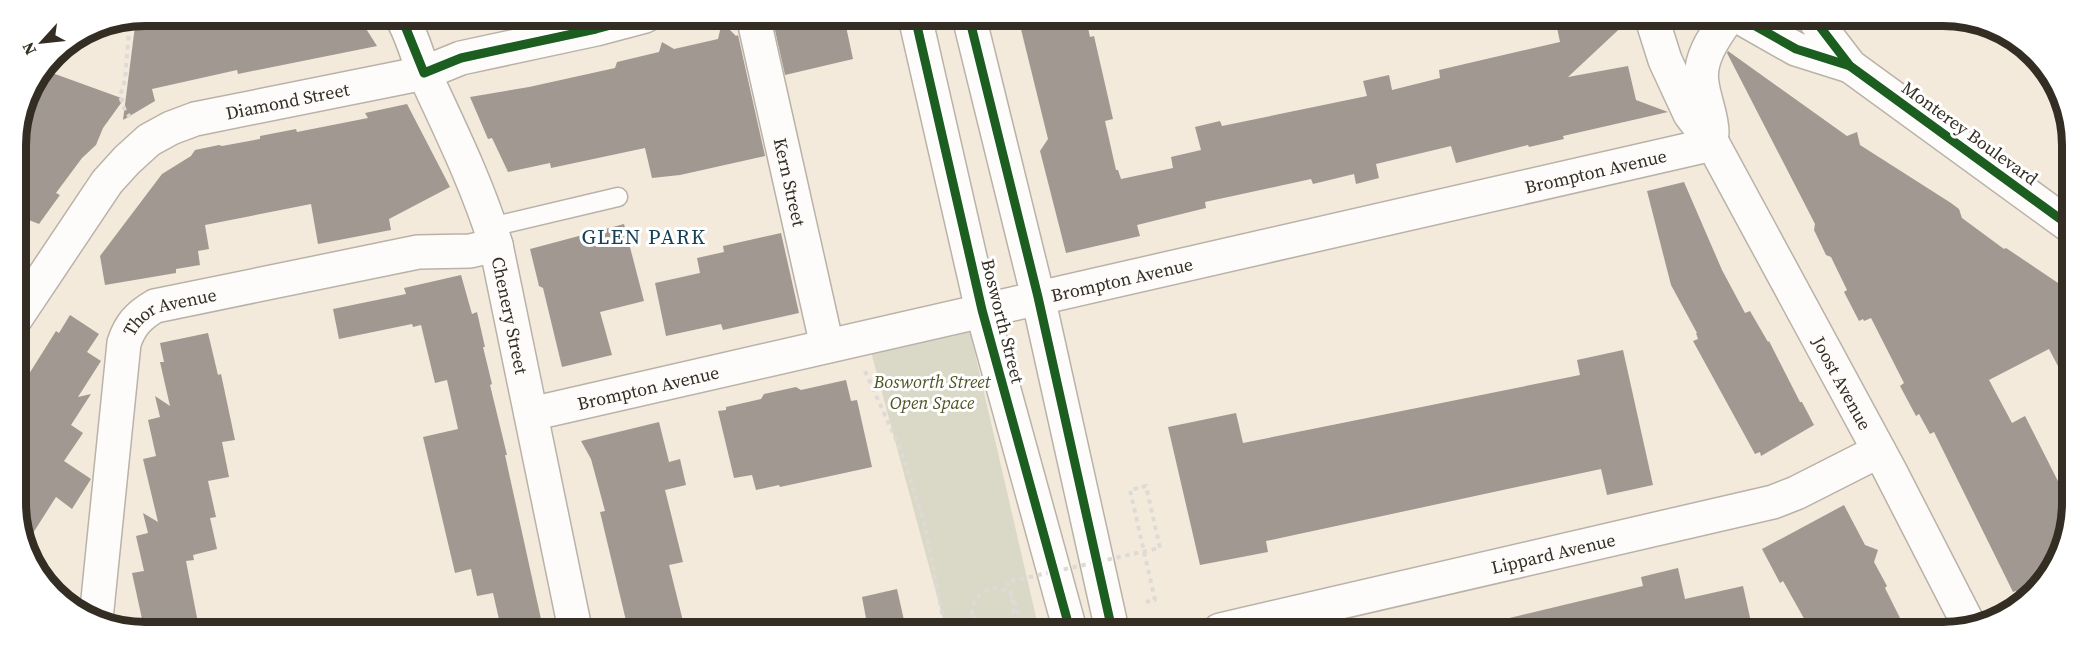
<svg xmlns="http://www.w3.org/2000/svg" width="2088" height="647" font-family="'Source Serif 4',serif">
<style>
.green{fill:#dad8c6}
.building{fill:#a19891}
.lines{fill:none;stroke-linecap:round;stroke-linejoin:round}
.lane-casing{stroke:#b9b2a8;stroke-width:21}
.street-casing{stroke:#b9b2a8;stroke-width:36}
.secondary-casing{stroke:#b9b2a8;stroke-width:36}
.path{stroke:#dedbd7;stroke-width:4;stroke-dasharray:4.5 4.5;stroke-linecap:butt}
.lane{stroke:#fdfcfa;stroke-width:18}
.street{stroke:#fdfcfa;stroke-width:33}
.secondary{stroke:#fdfcfa;stroke-width:33}
.path-bridge{stroke:#dedbd7;stroke-width:4;stroke-dasharray:4.5 4.5;stroke-linecap:butt}
.cycleway-casing{stroke:#fff;stroke-width:13}
.cycleway{stroke:#1b5e20;stroke-width:9}
.labels{text-anchor:middle;dominant-baseline:central;stroke-width:6;stroke-linejoin:round;paint-order:stroke}
.street-label{font-size:18px;fill:#332d23;stroke:#fff}
.park-label{font-size:18px;font-style:italic;fill:#4f5423;stroke:#fff}
.quarter-label{font-size:21px;letter-spacing:1.5px;fill:#144156;stroke:#fff}
.rim{fill:none;stroke:#332d23;stroke-width:8}
</style>
<rect width="100%" height="100%" fill="#f3eadc"/>
<!-- green -->
<polygon class="green" points="970,332 1039,630 946,629 871,352"/>
<!-- building -->
<g class="building">
<polygon points="209,15 358,16 377,46 238,74 237,70 152,89 155,101 123,120 135,26 139,26 140,30"/>
<polygon points="792,17 844,17 853,59 785,75 774,26 775,24"/>
<polygon points="1018,17 1082,17 1084,23 1087,23 1090,37 1094,36 1113,119 1105,121 1116,170 1118,170 1121,179 1173,168 1171,157 1201,150 1195,127 1220,121 1222,126 1367,96 1363,81 1389,75 1392,90 1440,78 1439,70 1560,42 1555,18 1630,19 1568,77 1628,66 1636,100 1668,112 1563,136 1564,139 1529,147 1528,145 1456,163 1451,146 1376,164 1379,178 1356,184 1354,174 1313,184 1311,179 1205,202 1206,208 1137,225 1140,236 1066,253 1040,151 1048,139"/>
<polygon points="722,22 736,36 738,35 765,156 680,175 652,178 645,148 551,168 550,163 508,172 492,138 488,139 470,97 529,87 615,68 617,62 659,52 662,42 674,49 718,39"/>
<polygon points="1728,51 1847,136 1857,132 1860,145 1951,203 1959,209 1962,218 2004,249 2006,248 2070,291 2069,387 2049,349 1989,380 2012,423 2025,416 2069,503 2068,536 2023,604 2016,591 2013,592 1934,432 1930,434 1919,414 1916,416 1900,386 1904,383 1871,318 1864,321 1863,319 1859,321 1844,292 1847,290 1831,257 1826,255 1814,230 1815,224 1727,53"/>
<polygon points="44,70 124,99 103,128 96,145 82,158 56,193 60,195 39,224 16,215 15,153"/>
<polygon points="407,104 450,187 389,219 391,230 318,244 311,204 205,225 209,249 198,251 200,265 176,269 176,273 105,285 100,256 162,174 191,156 195,150 219,145 222,146 260,139 260,136 296,129 297,132 368,118 365,113"/>
<polygon points="1684,182 1722,270 1745,313 1750,311 1768,342 1769,341 1800,402 1802,402 1814,425 1761,456 1760,452 1755,454 1693,341 1698,339 1696,333 1697,333 1671,285 1647,191"/>
<polygon points="624,224 644,301 600,312 612,355 562,367 543,288 539,286 530,249"/>
<polygon points="781,233 799,313 723,330 721,324 666,336 655,283 700,273 697,258 724,252 723,246"/>
<polygon points="461,275 472,314 477,312 485,347 483,347 492,384 490,385 507,455 505,455 543,628 501,628 493,593 477,596 471,569 455,573 423,437 458,429 447,380 435,383 421,325 413,327 412,324 339,339 333,309 406,294 404,288"/>
<polygon points="70,315 99,334 87,352 101,361 78,397 91,394 71,425 83,433 64,461 91,479 72,509 56,497 26,544 17,527 17,393 56,331 59,333"/>
<polygon points="208,333 218,375 221,374 235,440 222,442 229,477 208,481 216,517 210,518 217,549 193,555 194,560 186,561 199,628 144,628 132,573 144,571 136,536 148,533 143,513 158,522 143,459 156,456 148,420 160,417 155,396 170,406 160,362 164,362 160,343"/>
<polygon points="1623,350 1653,485 1607,495 1601,469 1266,541 1268,552 1200,565 1168,427 1236,413 1243,443 1580,375 1577,360"/>
<polygon points="846,380 851,401 857,400 872,467 780,487 779,485 756,490 752,475 734,478 718,411 726,410 726,407 761,399 764,394 796,387 801,390"/>
<polygon points="659,422 669,462 680,459 686,485 665,490 683,562 669,565 685,629 628,629 600,512 605,511 591,459 581,441"/>
<polygon points="1844,505 1865,545 1878,550 1874,562 1887,586 1885,588 1907,632 1811,631 1783,581 1780,583 1762,549"/>
<polygon points="1678,568 1685,599 1743,586 1753,631 1498,631 1497,621 1643,586 1641,577"/>
<polygon points="897,589 906,629 868,629 862,597"/>
</g>
<g class="lines">
<defs>
<polyline id="lane" points="491,227 618,197"/>
<g id="street">
<path id="s1" d="M 401,16 C 412,34 417,56 425,75 C 451,131 478,186 496,245 L 575,629"/>
<path id="s2" d="M 753,16 L 827,346"/>
<path id="s3" d="M 1652,19 L 1665,60 L 1690,114 L 1713,144 L 1889,469 L 1969,625"/>
<path d="M 1712,133 C 1712,116 1704,100 1702,83 C 1698,60 1714,37 1727,19"/>
<path id="s4" d="M 16,318 L 107,182 L 127,160 L 149,140 L 171,128 L 195,119 L 424,73 L 461,58 L 596,29 L 645,16"/>
<path id="s5" d="M 531,414 L 1713,144"/>
<path id="s6" d="M 96,619 L 124,343 C 130,325 138,316 155,306 L 418,252 L 470,251 L 496,245"/>
<path id="s7" d="M 1220,630 L 1773,502 L 1796,493 L 1879,451"/>
</g>
<g id="secondary">
<polyline points="915,17 982,310 1070,630"/>
<polyline points="969,17 1038,297 1112,630"/>
<polyline points="1743,19 1796,49 1850,66"/>
<polyline points="1814,19 1850,66 2070,226"/>
</g>
</defs>
<!-- lane casing -->
<use href="#lane" class="lane-casing"/>
<!-- street casing -->
<use href="#street" class="street-casing"/>
<!-- secondary casing -->
<use href="#secondary" class="secondary-casing"/>
<!-- path -->
<g class="path">
<polyline points="130,18 125,80 120,96 125,111 130,117"/>
<polyline points="865,371 902,453 925,525 945,629"/>
<polyline points="1138,488 1130,490 1155,600 1142,603"/>
<path d="M 972,614 C 971,595 993,580 1009,593 C 1017,601 1019,619 1022,630"/>
</g>
<!-- lane -->
<use href="#lane" class="lane"/>
<!-- street -->
<use href="#street" class="street"/>
<!-- secondary -->
<use href="#secondary" class="secondary"/>
<!-- path-bridge -->
<path class="path-bridge" d="M 972,614 C 979,631 1006,635 1012,615 C 1016,605 1010,592 1007,582 L 1160,548 L 1146,486 L 1138,488"/>
<defs>
<g id="cycleway">
<polyline points="401,16 424,73 461,58 596,29 645,16"/>
<polyline points="915,17 982,310 1070,630"/>
<polyline points="969,17 1038,297 1112,630"/>
<polyline points="1743,19 1796,49 1850,66"/>
<polyline points="1814,19 1850,66 2070,226"/>
</g>
</defs>
<!-- cycleway casing -->
<use href="#cycleway" class="cycleway-casing"/>
<!-- cycleway -->
<use href="#cycleway" class="cycleway"/>
</g>
<g class="labels">
<!-- street labels -->
<g class="street-label">
<text stroke="none"><textPath href="#s4" startOffset="368">Diamond Street</textPath></text>
<text transform="translate(1970 133) rotate(36)">Monterey Boulevard</text>
<text stroke="none"><textPath href="#s5" startOffset="1092">Brompton Avenue</textPath></text>
<text stroke="none"><textPath href="#s2" startOffset="170">Kern Street</textPath></text>
<text stroke="none"><textPath href="#s5" startOffset="606">Brompton Avenue</textPath></text>
<text stroke="none"><textPath href="#s1" startOffset="320">Chenery Street</textPath></text>
<text stroke="none"><textPath href="#s6" startOffset="338">Thor Avenue</textPath></text>
<text transform="translate(1003 321) rotate(76)">Bosworth Street</text>
<text stroke="none"><textPath href="#s3" startOffset="412">Joost Avenue</textPath></text>
<text stroke="none"><textPath href="#s5" startOffset="120">Brompton Avenue</textPath></text>
<text stroke="none"><textPath href="#s7" startOffset="342">Lippard Avenue</textPath></text>
</g>
<!-- park labels -->
<g class="park-label">
<text x="932" y="381">Bosworth Street<tspan x="932" dy="21">Open Space</tspan></text>
</g>
<!-- quarter labels -->
<g class="quarter-label">
<text x="644" y="236">GLEN PARK</text>
</g>
</g>
<!-- crop -->
<path d="M0 0H2088V647H0ZM145 26H1943A119 119 0 0 1 2062 145V503A119 119 0 0 1 1943 622H145A119 119 0 0 1 26 503V145A119 119 0 0 1 145 26Z" fill="#fff" fill-rule="evenodd"/>
<path class="rim" d="M145 26H1943A119 119 0 0 1 2062 145V503A119 119 0 0 1 1943 622H145A119 119 0 0 1 26 503V145A119 119 0 0 1 145 26Z"/>
<!-- north arrow -->
<g transform="translate(42 42) rotate(243)" stroke="#ffffff" stroke-width="4.5" paint-order="stroke">
<path d="M0-4.5L10 22L0 15L-10 22Z" fill="#332d23"/>
<text y="-9" font-size="16" font-weight="bold" text-anchor="middle" fill="#332d23">N</text>
</g>
</svg>
